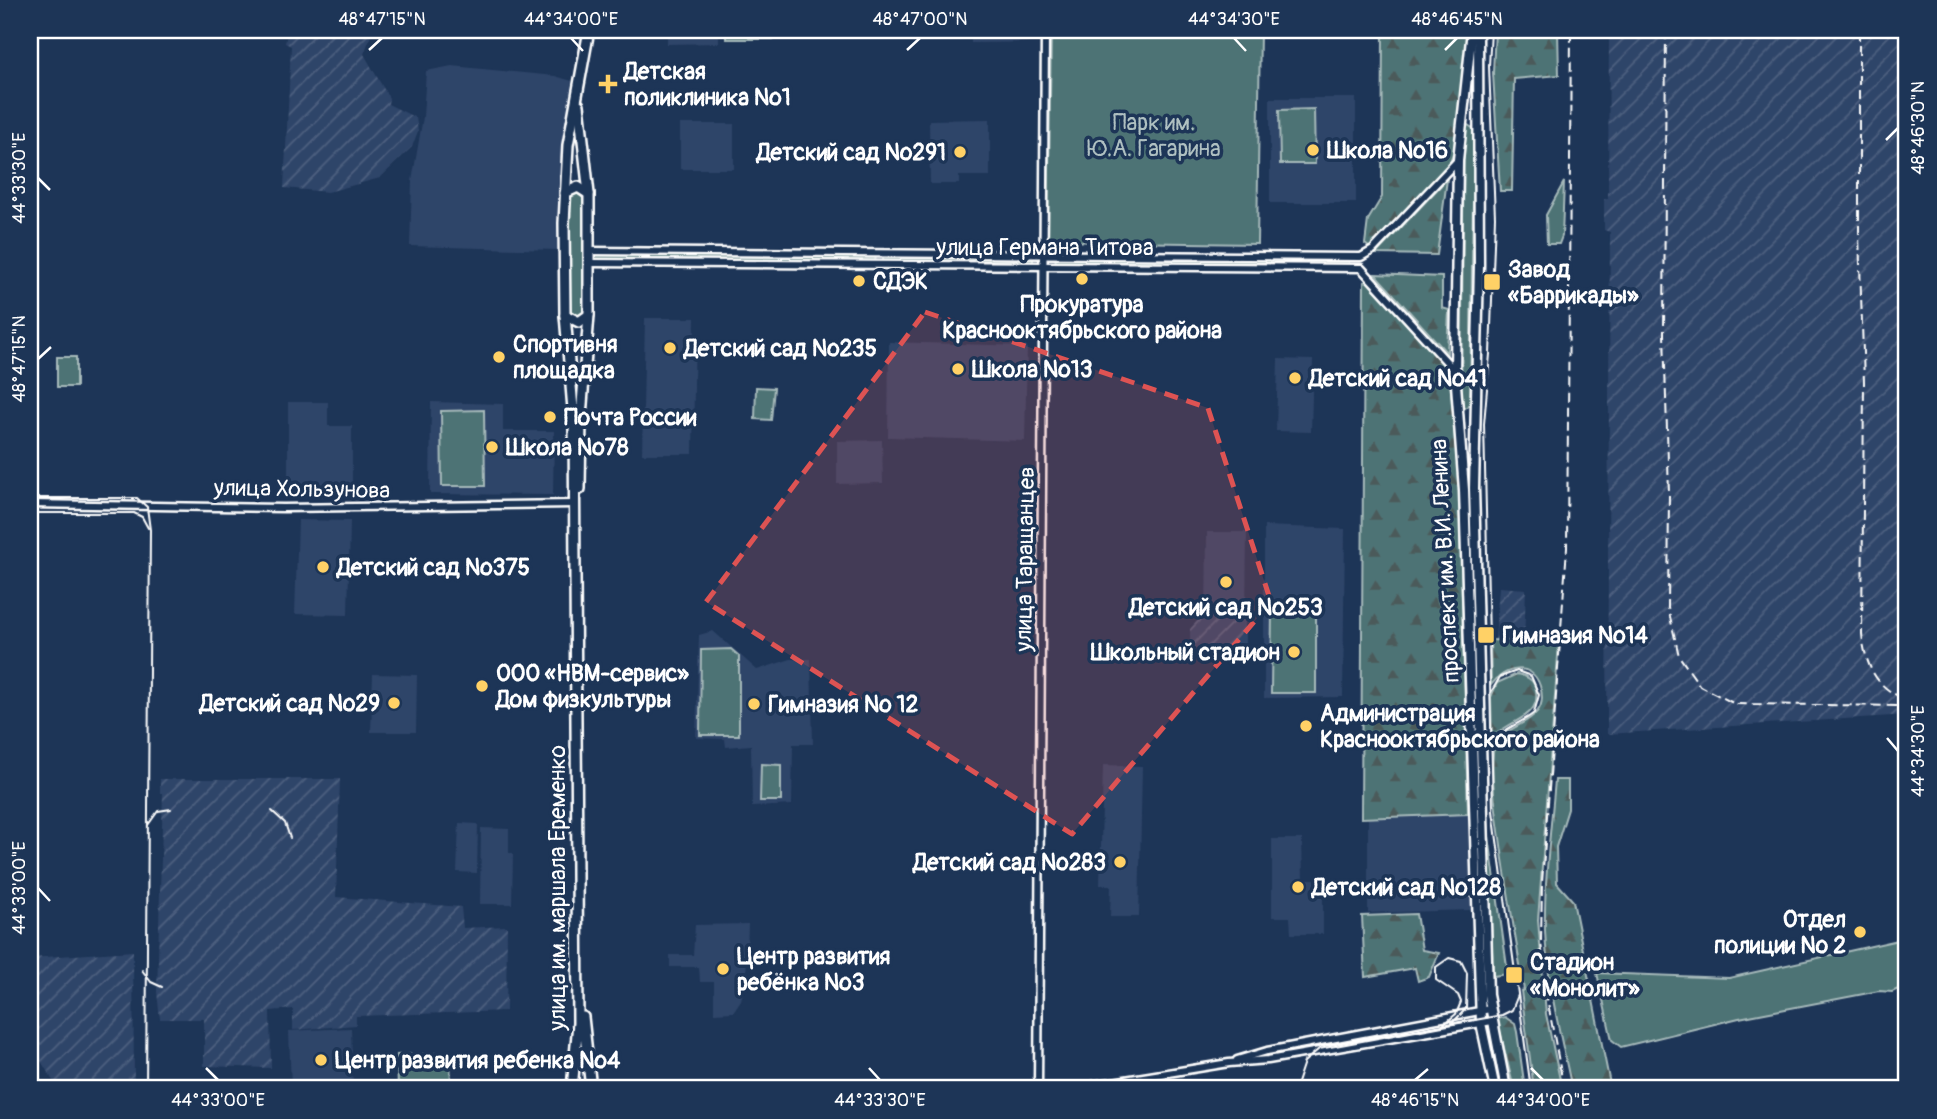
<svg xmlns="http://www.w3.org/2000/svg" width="1937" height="1119" font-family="Pangolin,sans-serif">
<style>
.built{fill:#2f4569}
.industrial{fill:url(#industrial-furrows)}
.green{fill:#4d7375;stroke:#a6b9ba;stroke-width:2}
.forest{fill:url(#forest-firs);stroke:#a6b9ba;stroke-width:2}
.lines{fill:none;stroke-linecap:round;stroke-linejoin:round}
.minor-casing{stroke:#fff;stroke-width:11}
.major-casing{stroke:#fff;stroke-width:13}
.highway-casing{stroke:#fff;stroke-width:14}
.minor{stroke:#1d3557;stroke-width:6}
.major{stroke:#1d3557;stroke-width:8}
.highway{stroke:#1d3557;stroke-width:9}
.tram{stroke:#fff;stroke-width:2}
.rail{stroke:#fff;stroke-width:2;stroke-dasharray:10 5;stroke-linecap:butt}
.marked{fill:#de5353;fill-opacity:0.2;stroke:#de5353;stroke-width:5;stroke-dasharray:14 9;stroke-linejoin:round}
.ticks{fill:none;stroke:#fff;stroke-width:2.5}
.poi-dot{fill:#ffd166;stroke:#1d3557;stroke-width:2.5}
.labels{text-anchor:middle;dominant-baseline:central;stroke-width:7;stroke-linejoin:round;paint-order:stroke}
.poi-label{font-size:23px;font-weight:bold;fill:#fff;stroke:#1d3557;text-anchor:start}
.park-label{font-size:23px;fill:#afc0c1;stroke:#1d3557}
.street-label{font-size:23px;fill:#fff;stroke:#1d3557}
.neatline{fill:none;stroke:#fff;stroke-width:2.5}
.ticks-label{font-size:18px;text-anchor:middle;fill:#fff}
</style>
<defs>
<pattern id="industrial-furrows" width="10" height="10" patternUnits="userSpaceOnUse" patternTransform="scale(1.75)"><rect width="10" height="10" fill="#2f4569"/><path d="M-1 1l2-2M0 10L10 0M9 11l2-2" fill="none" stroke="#4e6180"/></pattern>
<pattern id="forest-firs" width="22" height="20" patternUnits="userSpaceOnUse" patternTransform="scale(1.75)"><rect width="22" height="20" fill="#4d7375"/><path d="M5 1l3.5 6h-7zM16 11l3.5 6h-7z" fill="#4c5a5a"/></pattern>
</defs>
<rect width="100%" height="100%" fill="#1d3557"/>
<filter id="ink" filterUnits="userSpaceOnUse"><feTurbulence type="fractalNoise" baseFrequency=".0143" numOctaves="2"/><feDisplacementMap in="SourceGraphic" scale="14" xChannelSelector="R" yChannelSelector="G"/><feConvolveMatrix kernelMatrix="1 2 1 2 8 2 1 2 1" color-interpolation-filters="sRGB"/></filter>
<g filter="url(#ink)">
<!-- built -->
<g class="built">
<polygon points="667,30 719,30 719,43 667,44"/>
<polygon points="971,30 1039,30 1039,42 971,43"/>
<polygon points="452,66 555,76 572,81 563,160 559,250 410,246 412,181 423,117 426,71"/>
<rect x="1270" y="98" width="86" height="105"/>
<polygon points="990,119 990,176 959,176 959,184 930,184 929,120"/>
<rect x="680" y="124" width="54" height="45"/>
<polygon points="645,318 695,318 693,454 642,454"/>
<polygon points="889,342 1027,346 1025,441 888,437"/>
<polygon points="1278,359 1313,360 1311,432 1276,431"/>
<polygon points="288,402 328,402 328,426 352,426 352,497 288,497"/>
<polygon points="431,402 503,404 503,431 554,431 553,495 430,494"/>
<polygon points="882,440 883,483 837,484 837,441"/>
<polygon points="298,520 350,521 348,615 295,614"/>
<polygon points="1264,526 1345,529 1343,697 1264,698"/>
<polygon points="1207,532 1247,532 1246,613 1206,613"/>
<polygon points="713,631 757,670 791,659 811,659 813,744 793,744 792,805 752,807 751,745 726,747 725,739 696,738 699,635"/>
<polygon points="373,674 417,675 416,732 371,732"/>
<polygon points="1103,765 1142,766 1139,917 1110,917 1111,885 1100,885"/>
<polygon points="1412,814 1468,814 1471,910 1368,913 1368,817"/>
<polygon points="459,823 478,824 477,873 457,872"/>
<polygon points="481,828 509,829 509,853 513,853 512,904 480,904"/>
<polygon points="1272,839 1302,839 1303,879 1323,879 1323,934 1291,934 1290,917 1272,917"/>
<polygon points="748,924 746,980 741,1000 733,1012 714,1013 714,982 700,982 699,967 670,967 670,955 693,955 695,925"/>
<polygon points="351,1028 353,1089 291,1089 289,1031"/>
</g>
<!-- industrial -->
<g class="industrial">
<polygon points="288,30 373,30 364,54 389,98 388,104 416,118 418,131 412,147 380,178 328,192 284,188 291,46 285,43"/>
<polygon points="1609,30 1907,30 1907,715 1607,734 1610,232 1604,230 1604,199 1608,199"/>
<polygon points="1499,587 1526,589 1524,640 1495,640"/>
<polygon points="1202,615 1245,616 1245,648 1190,649 1190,629"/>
<polygon points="160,779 340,779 336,897 461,907 463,928 507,926 506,1011 356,1016 356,1025 293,1030 293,1009 270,1011 271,1068 204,1066 204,1019 160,1019 157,992 163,793 160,793"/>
<polygon points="133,951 134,1089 58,1089 30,1043 30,958"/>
</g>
<!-- green -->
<g class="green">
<rect x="726" y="30" width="56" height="9"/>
<polygon points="1051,30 1260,30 1257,244 1048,241"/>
<polygon points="1314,109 1315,164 1280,164 1279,110"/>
<polygon points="1468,125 1474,129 1470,404 1464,409 1461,403 1464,129"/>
<polygon points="1564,182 1562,236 1559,244 1547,244 1546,215"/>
<polygon points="577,192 584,199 584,313 578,319 568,314 569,197"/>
<polygon points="595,254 876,256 875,262 594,260"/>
<polygon points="883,256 1033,258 1033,263 883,262"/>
<polygon points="1056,258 1349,260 1349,265 1055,263"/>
<rect x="57" y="357" width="19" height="30"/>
<polygon points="756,387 774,388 771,420 755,419"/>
<polygon points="484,410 485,486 442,486 441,411"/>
<polygon points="1272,610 1316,610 1316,693 1271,693"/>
<polygon points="731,649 739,656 739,735 700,735 701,650"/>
<polygon points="761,764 781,765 781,801 760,801"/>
<polygon points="1487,822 1508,974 1493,976"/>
<polygon points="1907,938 1907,985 1892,992 1879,991 1739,1018 1621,1047 1612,1040 1597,973 1729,978"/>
<polygon points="450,1053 451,1089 398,1089 397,1055"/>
</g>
<!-- forest -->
<g class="forest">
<path d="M 1383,30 L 1470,30 C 1468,61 1462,144 1446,169 C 1431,192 1390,227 1370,248 L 1365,244 L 1368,220 L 1382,197 Z"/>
<polygon points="1495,30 1558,30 1559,75 1514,79 1512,191 1500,191 1493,73"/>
<polygon points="1447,179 1437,255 1376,254"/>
<polygon points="1375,274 1442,277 1442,308 1449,310 1447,353"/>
<polygon points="1367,281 1449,368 1459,486 1468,814 1361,818 1364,282"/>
<path d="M 1490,640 L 1559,643 L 1538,920 L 1546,1014 L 1562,1089 L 1534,1089 L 1521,991 L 1524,990 C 1516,940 1507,890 1500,838 C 1496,811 1491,780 1493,753 C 1497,720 1553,728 1540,686 C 1532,660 1503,668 1491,685 Z"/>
<path d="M 1517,674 C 1526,676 1534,679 1536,690 C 1541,721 1505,719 1492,740 L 1491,697 L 1497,683 Z"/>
<path d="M 1555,780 L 1568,780 L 1568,809 L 1556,847 L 1557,883 L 1573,901 L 1611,1089 L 1572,1089 C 1561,1037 1547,984 1545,930 C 1544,880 1551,829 1555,780 Z"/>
<polygon points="1416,914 1422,950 1439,953 1429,977 1418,981 1415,968 1365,977 1362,916"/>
<polygon points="1505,1017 1515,1024 1517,1032 1525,1089 1514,1089 1497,1019"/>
</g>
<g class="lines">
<defs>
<g id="minor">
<polyline points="589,251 1361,257 1373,250 1458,160"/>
<polyline points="589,263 1361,268 1455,371"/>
<polyline points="30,504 284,508 574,504"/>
<polyline points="1237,1060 1267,1051 1490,1009"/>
<polyline points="1038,1089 1045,30"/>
<polyline points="1070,1089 1229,1063 1268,1060 1492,1021"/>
</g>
<g id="major">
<polyline points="1472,30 1458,160 1455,371 1464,490 1481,1023 1495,1089"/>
<polyline points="1478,30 1479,265 1474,488 1488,995 1506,1089"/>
</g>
<g id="highway">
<polyline points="579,105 589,194 589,315 581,417 580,489"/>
<polyline points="565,193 578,187 589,194"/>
<polyline points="565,315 579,322 589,315"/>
<polyline points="583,1017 591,1089"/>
<polyline points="572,1089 578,1023 574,421 565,315 564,223 568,145 589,30"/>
</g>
</defs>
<!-- minor casing -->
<use href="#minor" class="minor-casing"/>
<!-- major casing -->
<use href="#major" class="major-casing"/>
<!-- highway casing -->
<use href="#highway" class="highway-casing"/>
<!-- minor -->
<use href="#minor" class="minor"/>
<!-- major -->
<use href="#major" class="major"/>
<!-- highway -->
<use href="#highway" class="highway"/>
<!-- tram -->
<g class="tram">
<polyline points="1491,30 1489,66 1495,217 1490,354 1484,424 1493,811 1531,1089"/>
<polyline points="30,498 137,498 147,507 150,530 146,1089"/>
<polyline points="30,513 134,513 142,517 148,528"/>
<path d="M 1490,694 L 1500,677 L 1517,671 L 1531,676 L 1539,695 L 1534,713 C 1518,726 1500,727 1492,748"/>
<polyline points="272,811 285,823 290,838"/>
<polyline points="148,825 158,811 171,809"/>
<polyline points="142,970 151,982 162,987"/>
<polyline points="1444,1024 1456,1014 1461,1002 1458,995 1436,980 1436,967 1449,958 1461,961 1467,973 1466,1009 1452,1023"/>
<polyline points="1295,1089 1304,1062 1319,1049 1502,1015 1512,1010 1518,995"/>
</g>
<!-- rail -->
<g class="rail">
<polyline points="1666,30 1664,334 1669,494 1668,608 1679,656 1700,686 1735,704 1907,706"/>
<path d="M 1859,30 L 1859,235 L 1864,382 L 1862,634 C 1865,664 1876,690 1907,699"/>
<polyline points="1564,1089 1547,998 1541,942 1542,883 1567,548 1571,30"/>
</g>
</g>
</g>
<!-- marked area -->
<path class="marked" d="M 925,312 L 1208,408 L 1271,602 L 1072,834 L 706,602 Z"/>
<!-- ticks -->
<path class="ticks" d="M 571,38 L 583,51M 1234,38 L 1246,51M 369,50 L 382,38M 907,50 L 920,38M 1445,50 L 1457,38M 1886,140 L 1898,128M 38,178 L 50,190M 38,359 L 51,347M 1887,738 L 1898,751M 38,888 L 50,901M 206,1068 L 218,1080M 869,1068 L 880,1080M 1531,1068 L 1543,1080M 1415,1080 L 1428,1069"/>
<!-- markers -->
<g class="poi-dot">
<path d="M604.5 73.5h7v7h7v7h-7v7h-7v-7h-7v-7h7z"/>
<circle cx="1313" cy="150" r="7"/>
<circle cx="960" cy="152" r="7"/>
<circle cx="1082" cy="279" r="7"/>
<circle cx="859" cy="281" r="7"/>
<rect x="1483" y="273" width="18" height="18" rx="3.5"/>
<circle cx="670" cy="348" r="7"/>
<circle cx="499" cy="357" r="7"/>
<circle cx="958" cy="369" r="7"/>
<circle cx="1295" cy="378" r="7"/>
<circle cx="550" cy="417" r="7"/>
<circle cx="492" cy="447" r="7"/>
<circle cx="323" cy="567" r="7"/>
<circle cx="1226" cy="582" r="7"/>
<rect x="1477" y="626" width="18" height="18" rx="3.5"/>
<circle cx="1294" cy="652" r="7"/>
<circle cx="482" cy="686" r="7"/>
<circle cx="394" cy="703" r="7"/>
<circle cx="754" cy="704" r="7"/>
<circle cx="1306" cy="726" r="7"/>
<circle cx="1120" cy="862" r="7"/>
<circle cx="1298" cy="887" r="7"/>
<circle cx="1860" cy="932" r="7"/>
<circle cx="723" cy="969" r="7"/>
<rect x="1505" y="966" width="18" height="18" rx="3.5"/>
<circle cx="321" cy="1060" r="7"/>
</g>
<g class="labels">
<!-- poi labels -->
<g class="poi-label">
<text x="624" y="71">Детская<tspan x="624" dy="26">поликлиника №1</tspan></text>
<text x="1327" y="150">Школа №16</text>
<text x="946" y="152" text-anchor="end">Детский сад №291</text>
<text x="1508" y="269">Завод<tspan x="1508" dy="26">«Баррикады»</tspan></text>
<text x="873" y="281">СДЭК</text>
<text x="1082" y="304" text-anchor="middle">Прокуратура<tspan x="1082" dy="26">Краснооктябрьского района</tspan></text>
<text x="513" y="344">Спортивня<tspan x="513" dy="26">площадка</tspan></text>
<text x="684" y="348">Детский сад №235</text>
<text x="972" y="369">Школа №13</text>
<text x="1309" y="378">Детский сад №41</text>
<text x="564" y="417">Почта России</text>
<text x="506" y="447">Школа №78</text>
<text x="337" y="567">Детский сад №375</text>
<text x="1226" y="607" text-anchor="middle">Детский сад №253</text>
<text x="1502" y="635">Гимназия №14</text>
<text x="1280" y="652" text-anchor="end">Школьный стадион</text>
<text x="496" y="673">ООО «НВМ-сервис»<tspan x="496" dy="26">Дом физкультуры</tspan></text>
<text x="380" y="703" text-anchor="end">Детский сад №29</text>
<text x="768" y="704">Гимназия № 12</text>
<text x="1320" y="713">Администрация<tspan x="1320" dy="26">Краснооктябрьского района</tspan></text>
<text x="1106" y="862" text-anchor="end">Детский сад №283</text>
<text x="1312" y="887">Детский сад №128</text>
<text x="1846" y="919" text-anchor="end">Отдел<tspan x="1846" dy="26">полиции № 2</tspan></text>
<text x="737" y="956">Центр развития<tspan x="737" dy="26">ребёнка №3</tspan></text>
<text x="1530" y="962">Стадион<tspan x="1530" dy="26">«Монолит»</tspan></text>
<text x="335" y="1060">Центр развития ребенка №4</text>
</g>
<!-- park labels -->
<g class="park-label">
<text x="1154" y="122">Парк им.<tspan x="1154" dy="26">Ю.А. Гагарина</tspan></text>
</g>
<!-- street labels -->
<g class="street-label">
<text x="1045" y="247">улица Германа Титова</text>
<text transform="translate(302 489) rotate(1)">улица Хользунова</text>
<text transform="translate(1025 559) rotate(-89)">улица Таращанцев</text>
<text transform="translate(1445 561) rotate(-93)">проспект им. В.И. Ленина</text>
<text transform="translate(557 888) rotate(-90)">улица им. маршала Еременко</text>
</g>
</g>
<!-- margin -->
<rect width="1937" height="1119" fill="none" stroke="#1d3557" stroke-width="77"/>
<rect x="38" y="38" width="1860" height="1042" class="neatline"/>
<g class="ticks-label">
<text x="382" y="25">48°47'15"N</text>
<text x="571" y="25">44°34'00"E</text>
<text x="920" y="25">48°47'00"N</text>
<text x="1234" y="25">44°34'30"E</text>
<text x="1457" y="25">48°46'45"N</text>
<text transform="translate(1918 128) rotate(-90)" y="6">48°46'30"N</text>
<text transform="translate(19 178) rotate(-90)" y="6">44°33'30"E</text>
<text transform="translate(19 359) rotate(-90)" y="6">48°47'15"N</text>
<text transform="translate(1918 751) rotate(-90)" y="6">44°34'30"E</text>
<text transform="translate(19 888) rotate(-90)" y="6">44°33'00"E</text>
<text x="218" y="1106">44°33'00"E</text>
<text x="880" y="1106">44°33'30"E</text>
<text x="1415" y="1106">48°46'15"N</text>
<text x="1543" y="1106">44°34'00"E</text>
</g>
</svg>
